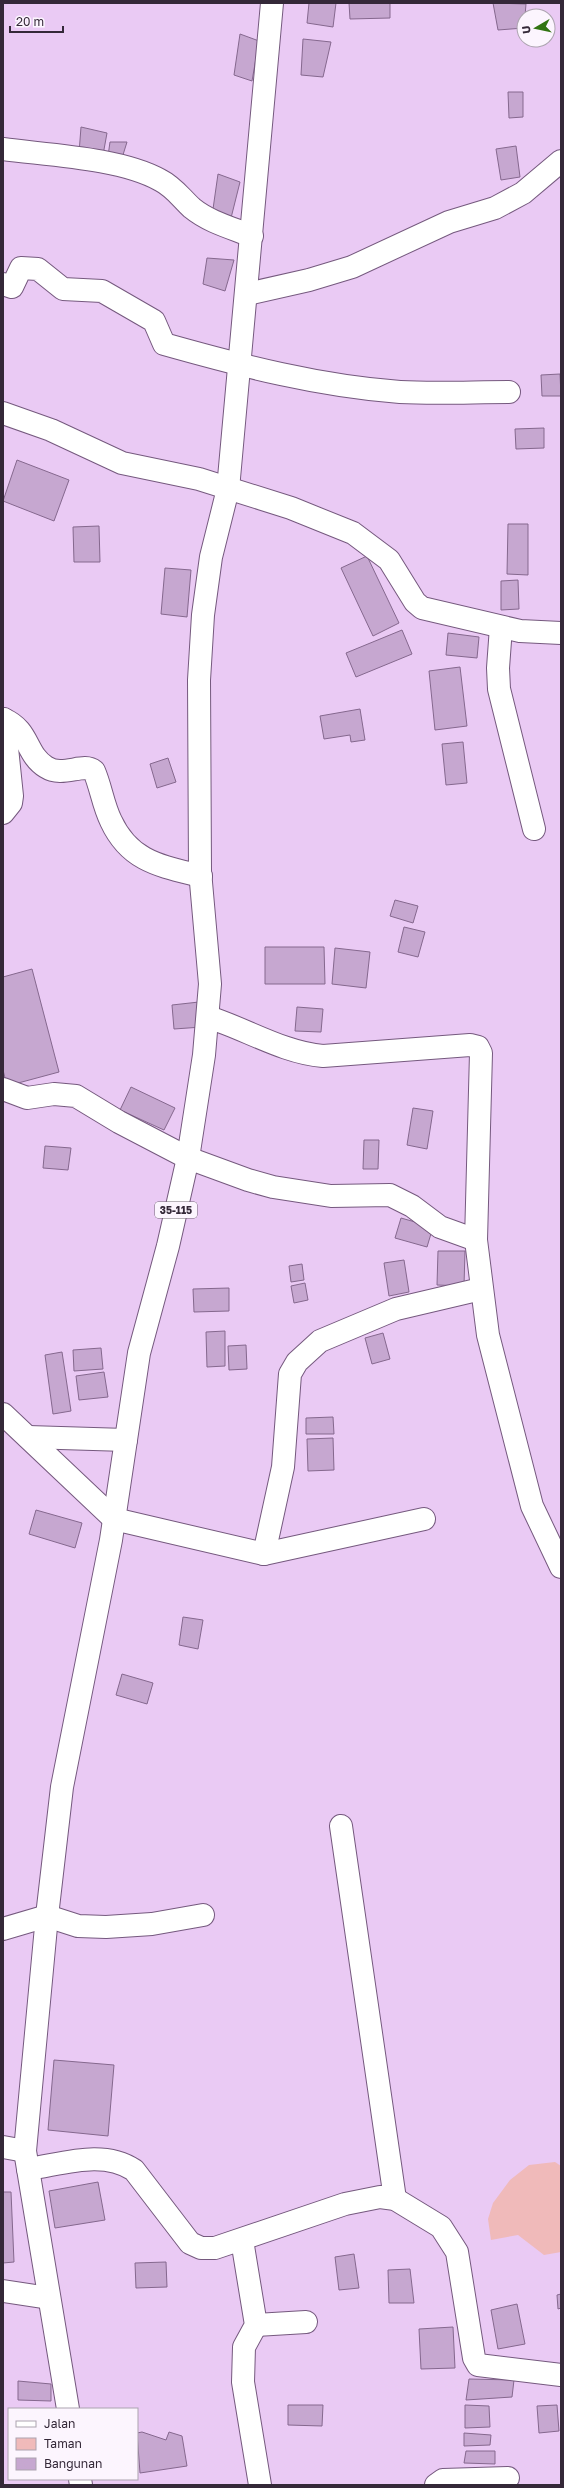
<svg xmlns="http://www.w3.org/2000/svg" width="564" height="2488" font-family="'Golos Text',sans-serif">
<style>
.green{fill:#f0baba}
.building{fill:#c6a7d0;stroke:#85688e}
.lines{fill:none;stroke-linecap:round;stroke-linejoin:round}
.minor-casing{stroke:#75597e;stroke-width:24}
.major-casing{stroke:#75597e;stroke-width:24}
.minor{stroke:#fff;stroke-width:22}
.major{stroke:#fff;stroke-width:22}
.labels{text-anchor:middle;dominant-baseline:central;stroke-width:3;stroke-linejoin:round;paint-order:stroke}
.shield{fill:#fcf5fe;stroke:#706673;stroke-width:1}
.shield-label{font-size:10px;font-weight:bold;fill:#342838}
</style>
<rect width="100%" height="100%" fill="#eacaf4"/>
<!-- green -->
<polygon class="green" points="555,2162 561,2166 561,2252 544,2255 518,2235 491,2240 488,2219 493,2203 510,2180 529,2165"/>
<!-- building -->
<g class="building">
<polygon points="309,3 336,3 333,27 307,23"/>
<polygon points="349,3 390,3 390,18 350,19"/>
<polygon points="493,3 526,4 524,28 498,30"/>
<polygon points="240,34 259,41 252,81 234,75"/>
<polygon points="303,39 331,42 323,77 301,75"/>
<polygon points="508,92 523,92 523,117 509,118"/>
<polygon points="81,127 107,133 103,155 79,153"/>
<polygon points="110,142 127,142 122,158 108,156"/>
<polygon points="516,146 520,177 501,180 496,149"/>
<polygon points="218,174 240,182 231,218 213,209"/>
<polygon points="207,258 234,260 225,291 203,284"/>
<polygon points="560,374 561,396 542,396 541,375"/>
<polygon points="544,428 544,448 516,449 515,429"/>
<polygon points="17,460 69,480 54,521 3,501"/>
<polygon points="508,524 528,524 528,575 507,574"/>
<polygon points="99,526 100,562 74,562 73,527"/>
<polygon points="367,556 399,623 373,636 341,568"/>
<polygon points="165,568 191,570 187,617 161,614"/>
<polygon points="518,580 519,609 501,610 501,581"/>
<polygon points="402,630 412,654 356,677 346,653"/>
<polygon points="448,633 479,637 477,658 446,655"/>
<polygon points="460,667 467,726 435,730 429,671"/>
<polygon points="360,709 365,740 351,742 350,735 324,739 320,716"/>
<polygon points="463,742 467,783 446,785 442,744"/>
<polygon points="168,758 176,782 157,788 150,764"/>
<polygon points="395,900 418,906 413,923 390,916"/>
<polygon points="404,927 425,932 418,957 398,952"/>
<polygon points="265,947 324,947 325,984 265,984"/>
<polygon points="335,948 370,952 366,988 332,984"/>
<polygon points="32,969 59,1072 7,1086 3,1070 3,977"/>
<polygon points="199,1002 202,1027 174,1029 172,1005"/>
<polygon points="297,1007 323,1009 321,1032 295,1031"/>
<polygon points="131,1087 175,1108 164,1130 120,1110"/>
<polygon points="413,1108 433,1111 427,1149 407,1145"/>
<polygon points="364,1140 379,1140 378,1169 363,1169"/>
<polygon points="45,1146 71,1148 68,1170 43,1168"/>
<polygon points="401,1218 433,1227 427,1247 395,1238"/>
<polygon points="438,1251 465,1251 464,1286 437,1285"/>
<polygon points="404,1260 409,1292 389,1296 384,1263"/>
<polygon points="302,1264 304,1280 291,1282 289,1266"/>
<polygon points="305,1283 308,1300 294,1303 291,1286"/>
<polygon points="229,1288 229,1311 194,1312 193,1289"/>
<polygon points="225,1331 225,1366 207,1367 206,1332"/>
<polygon points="383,1333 390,1359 372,1364 365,1338"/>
<polygon points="246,1345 247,1369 229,1370 228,1346"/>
<polygon points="101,1348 103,1369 74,1371 73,1350"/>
<polygon points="62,1352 71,1411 53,1414 45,1355"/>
<polygon points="104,1372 108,1397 79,1400 76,1376"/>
<polygon points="333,1417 334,1434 306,1434 306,1418"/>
<polygon points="333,1438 334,1470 308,1471 307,1439"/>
<polygon points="36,1510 82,1523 75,1548 29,1534"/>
<polygon points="183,1617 203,1620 198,1649 179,1645"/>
<polygon points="122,1674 153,1683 147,1704 116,1695"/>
<polygon points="54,2060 114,2065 108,2136 48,2130"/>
<polygon points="98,2182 105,2220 55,2228 49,2191"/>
<polygon points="3,2192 11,2192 14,2262 3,2263"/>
<polygon points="354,2254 359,2288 339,2290 335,2257"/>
<polygon points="166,2262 167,2287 136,2288 135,2263"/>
<polygon points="410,2269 414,2303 389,2303 388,2270"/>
<polygon points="561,2294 561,2308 558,2309 557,2295"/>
<polygon points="517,2304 525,2344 498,2349 491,2310"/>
<polygon points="453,2327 455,2368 421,2369 419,2329"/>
<polygon points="469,2379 514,2380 512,2397 466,2400"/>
<polygon points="18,2381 51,2384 51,2401 18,2400"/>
<polygon points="288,2405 323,2405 322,2426 288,2425"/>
<polygon points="465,2405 489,2406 490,2427 465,2428"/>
<polygon points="557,2405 559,2431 539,2433 537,2406"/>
<polygon points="142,2432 166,2440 169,2432 182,2436 187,2466 140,2473 137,2433"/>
<polygon points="464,2433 491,2435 490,2445 464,2446"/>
<polygon points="466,2451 495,2451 495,2464 464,2463"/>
</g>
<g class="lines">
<defs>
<g id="minor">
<path d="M 3,149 C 48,155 121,158 160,180 C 174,187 181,198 192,208 C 209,222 232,228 252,236"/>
<path d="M 3,284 L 12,287 L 21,268 L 38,269 L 63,289 L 102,291 L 154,321 L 164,344 C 242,366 319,386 400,392 C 436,394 473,392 509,392"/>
<polyline points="247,294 309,280 352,267 449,222 495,208 523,193 561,161"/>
<polyline points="3,413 51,430 122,463 199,479 291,508 353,533 389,560 415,602 422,608 520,631 561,633"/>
<polyline points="501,627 498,668 499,689 534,829"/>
<path d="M 3,719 C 30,730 25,754 46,767 C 63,778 83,762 94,771 C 101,787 103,805 111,821 C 130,862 161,866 201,876"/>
<polyline points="3,813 11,803 12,796 4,719"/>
<path d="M 208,1017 C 246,1029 284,1053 323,1056 L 470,1045 L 478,1047 L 481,1053 L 476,1240 L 488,1335 L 532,1506 L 561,1567"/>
<polyline points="3,1089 27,1098 54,1094 76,1096 119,1122 188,1158 248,1180 273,1187 331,1196 390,1195 412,1206 440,1227 476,1240"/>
<polyline points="3,1414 114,1519 264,1554 424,1519"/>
<polyline points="28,1437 126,1440"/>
<polyline points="264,1554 283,1467 290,1374 297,1362 320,1341 396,1309 481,1289"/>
<polyline points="341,1826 395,2199"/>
<polyline points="3,1929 47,1916 78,1926 106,1927 152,1924 203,1915"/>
<polyline points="3,2147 25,2151"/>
<path d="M 28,2169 C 63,2164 103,2149 134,2170 L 190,2243 L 201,2248 L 215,2248 L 345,2204 L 380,2197 L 395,2199 L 441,2227 L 457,2252 L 474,2358 L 478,2365 L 561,2375"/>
<polyline points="242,2240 256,2325 244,2347 243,2382 260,2485"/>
<polyline points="3,2291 49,2298"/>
<polyline points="256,2325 306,2322"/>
<polyline points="436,2485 443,2480 508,2478"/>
</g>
<g id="major">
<polyline points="68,2409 25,2151 47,1916 62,1787 111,1540 139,1353 168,1246 188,1158 204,1055 210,984 200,871 199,680 203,615 211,557 228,489 272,3"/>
<polyline points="80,2479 81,2485"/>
</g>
</defs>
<!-- minor casing -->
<use href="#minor" class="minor-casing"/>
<!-- major casing -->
<use href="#major" class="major-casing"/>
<!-- minor -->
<use href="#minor" class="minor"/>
<!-- major -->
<use href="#major" class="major"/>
</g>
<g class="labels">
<!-- shield labels -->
<rect class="shield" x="155" y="1202" width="42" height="16" rx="3"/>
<g class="shield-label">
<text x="176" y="1210">35-115</text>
</g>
</g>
<!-- border -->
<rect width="564" height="2488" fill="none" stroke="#342838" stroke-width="8"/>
<!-- legend -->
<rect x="8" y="2408" width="130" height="72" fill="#fcf5fe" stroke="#aca3af"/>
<rect x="16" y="2421" width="20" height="6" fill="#ffffff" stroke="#aca3af"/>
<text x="44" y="2428" font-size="12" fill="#342838">Jalan</text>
<rect x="16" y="2438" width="20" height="12" fill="#f0baba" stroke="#aca3af"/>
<text x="44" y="2448" font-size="12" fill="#342838">Taman</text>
<rect x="16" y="2458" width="20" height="12" fill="#c6a7d0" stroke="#aca3af"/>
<text x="44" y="2468" font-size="12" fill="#342838">Bangunan</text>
<!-- north arrow -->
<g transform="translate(536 28) rotate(261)"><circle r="19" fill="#fcf5fe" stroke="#aca3af"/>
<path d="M0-3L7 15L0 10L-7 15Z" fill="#327412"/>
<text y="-6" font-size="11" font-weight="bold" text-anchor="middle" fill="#342838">U</text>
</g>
<!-- scale -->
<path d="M10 26v6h53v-6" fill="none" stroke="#342838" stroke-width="2"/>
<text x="16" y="26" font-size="12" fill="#342838" stroke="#fcf5fe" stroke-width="3" paint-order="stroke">20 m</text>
</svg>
